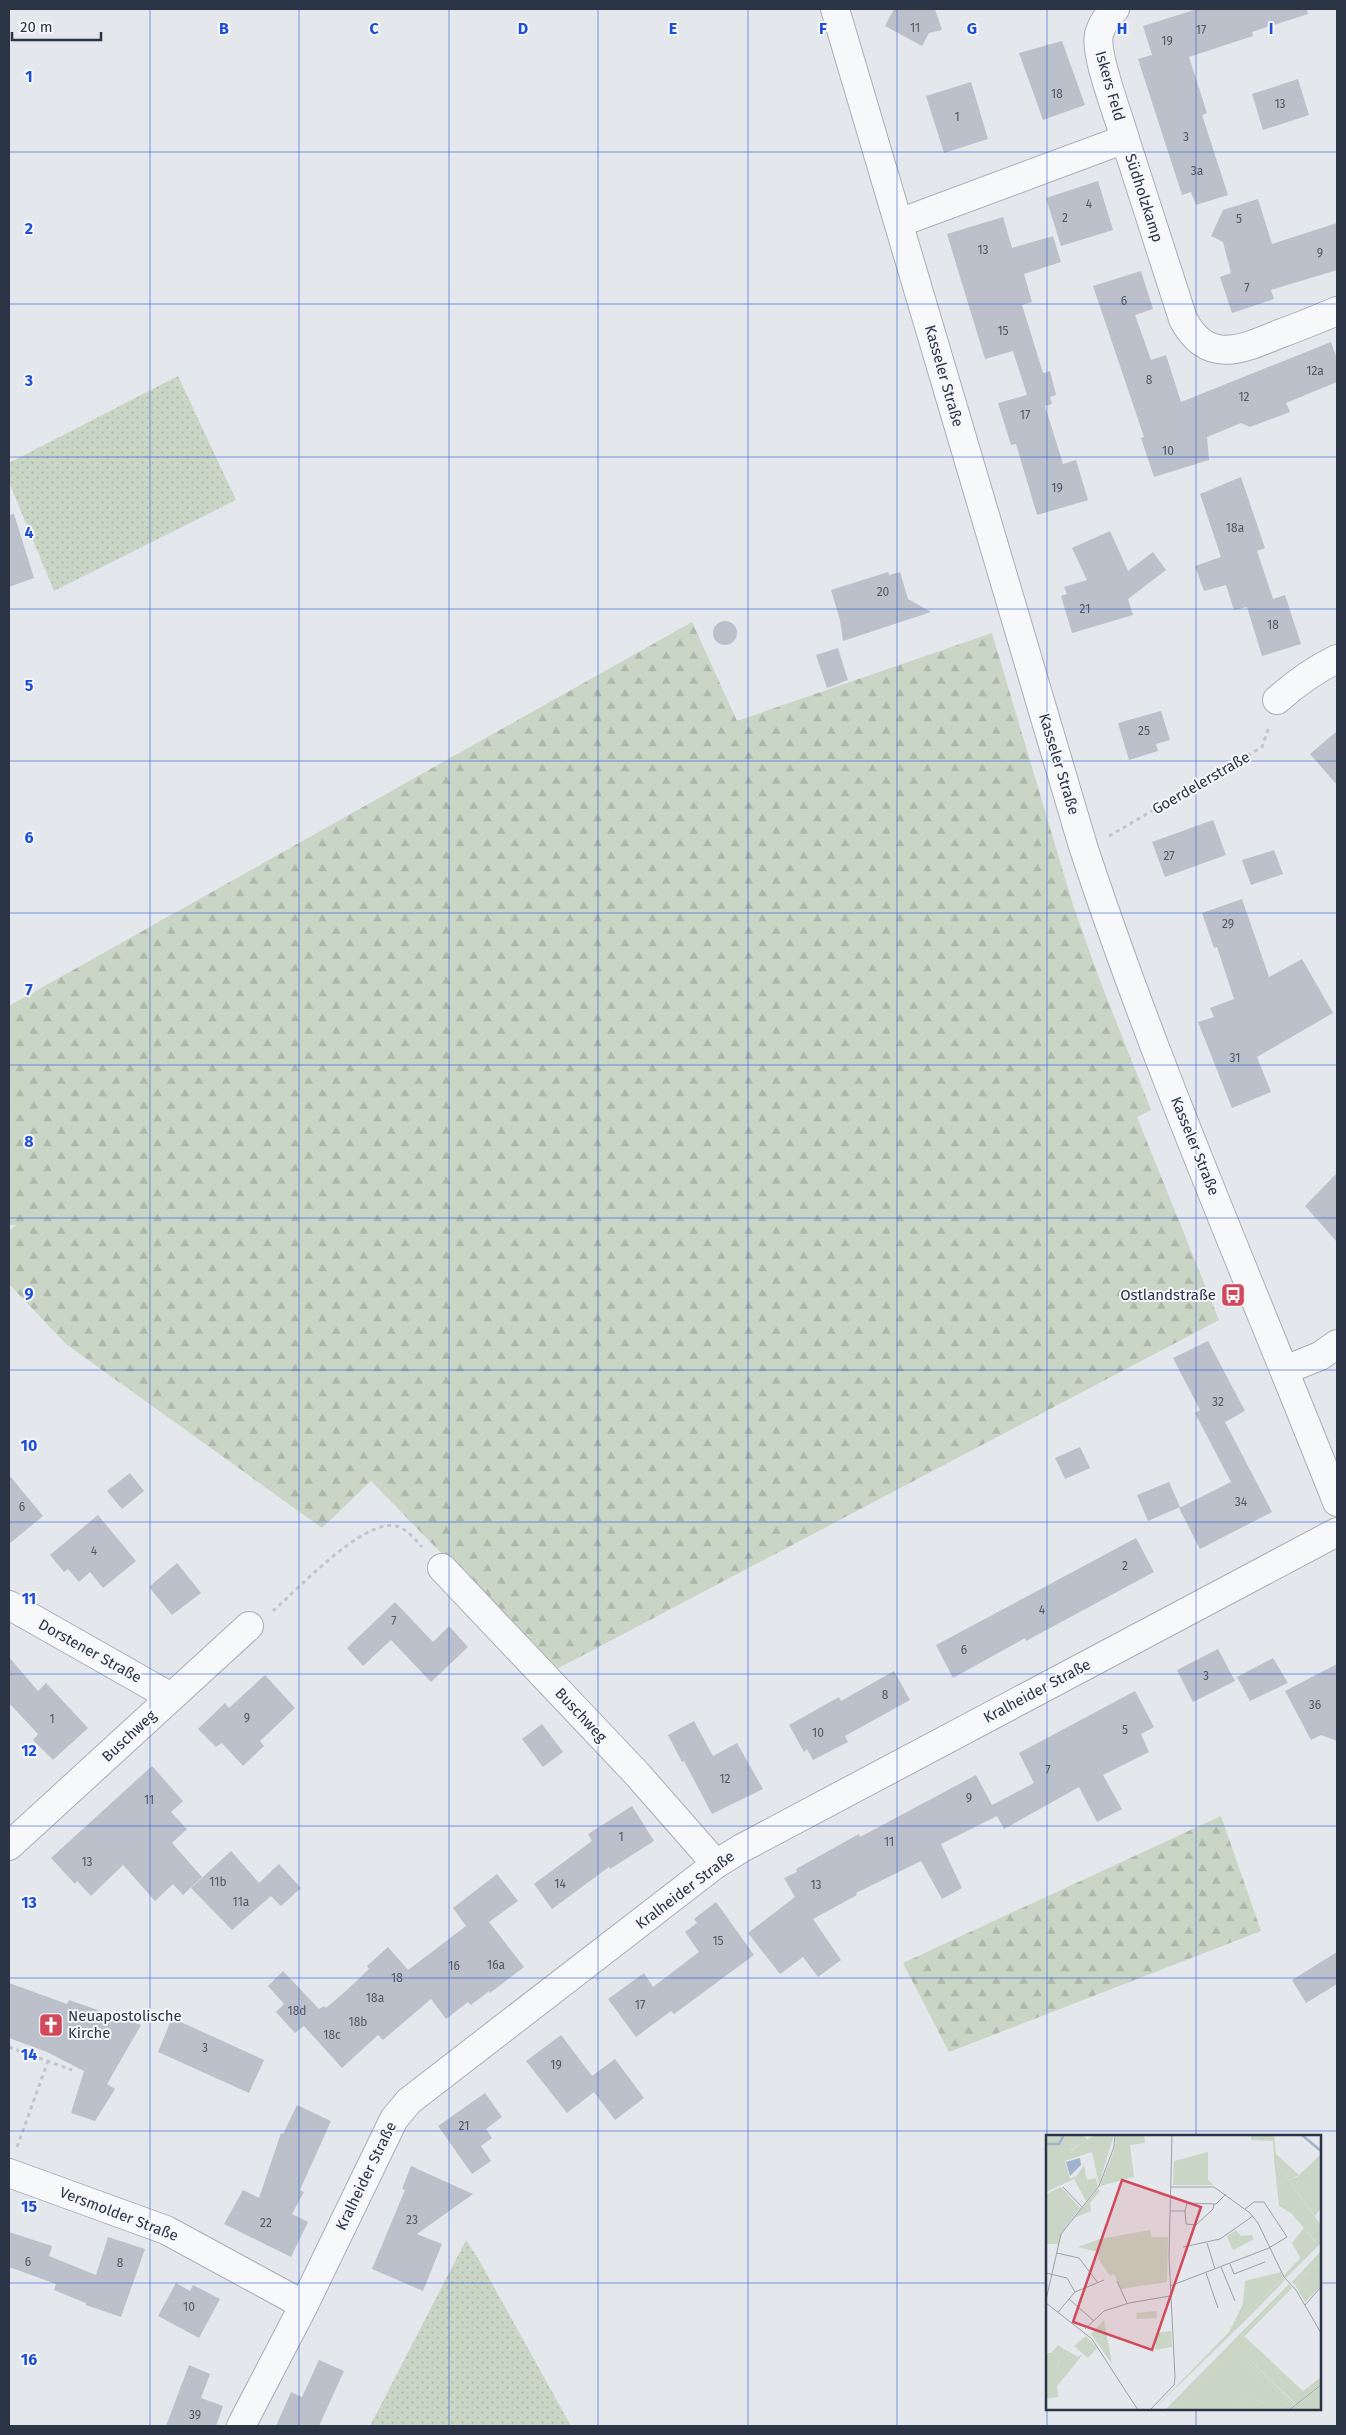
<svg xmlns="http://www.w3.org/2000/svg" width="1346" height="2435" font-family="'Fira Sans',sans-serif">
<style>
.grass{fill:url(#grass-dots)}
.forest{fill:url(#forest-firs)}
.building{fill:#bbc0ca}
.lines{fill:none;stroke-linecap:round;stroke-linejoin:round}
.minor-casing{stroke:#a9aeb7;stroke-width:30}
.path{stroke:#c2c5cb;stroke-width:3;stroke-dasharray:4 4;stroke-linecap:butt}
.minor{stroke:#f7f8fa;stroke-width:28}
.grid{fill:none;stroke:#1d4ed8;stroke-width:1;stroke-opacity:0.55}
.labels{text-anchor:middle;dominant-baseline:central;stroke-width:4;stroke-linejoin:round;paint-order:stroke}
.number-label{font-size:12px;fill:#4f5766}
.street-label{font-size:15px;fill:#2b3445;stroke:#f4f6f9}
.poi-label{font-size:15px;fill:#2b3445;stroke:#f4f6f9;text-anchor:end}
.inset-river{fill:none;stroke:#9fb4cc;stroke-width:2.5}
.inset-road{fill:none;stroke:#9a9fa9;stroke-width:1}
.view{fill:#d1495b;fill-opacity:0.15;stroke:#d1495b;stroke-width:2.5}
.inset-edge{fill:none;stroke:#2b3445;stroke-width:2.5}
.grid-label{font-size:16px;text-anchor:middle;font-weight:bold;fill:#1d4ed8;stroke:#f4f6f9;stroke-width:4;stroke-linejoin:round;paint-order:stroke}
</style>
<defs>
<pattern id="grass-dots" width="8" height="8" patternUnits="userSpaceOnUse" patternTransform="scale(1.25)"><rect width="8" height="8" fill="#c9d6c5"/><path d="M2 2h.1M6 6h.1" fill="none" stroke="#adb8ab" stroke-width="1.8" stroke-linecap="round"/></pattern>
<pattern id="forest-firs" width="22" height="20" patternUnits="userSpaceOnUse" patternTransform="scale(1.25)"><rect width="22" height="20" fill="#c9d6c5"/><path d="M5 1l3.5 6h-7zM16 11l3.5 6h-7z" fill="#adb8ab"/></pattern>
</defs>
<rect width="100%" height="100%" fill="#e4e7ec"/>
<!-- grass -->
<g class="grass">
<polygon points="178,376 236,500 54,591 9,482 9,463"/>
<polygon points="466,2240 479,2260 571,2426 370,2426"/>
</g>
<!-- forest -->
<g class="forest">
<polygon points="692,622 737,721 992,633 1073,905 1099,978 1151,1110 1137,1117 1219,1320 555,1670 371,1481 322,1528 66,1344 9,1284 9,1231 16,1225 9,1225 9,1006"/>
<polygon points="1221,1816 1261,1931 949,2052 903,1963"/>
</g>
<!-- building -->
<g class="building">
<polygon points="894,9 935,9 942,30 929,33 922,46 885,26"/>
<polygon points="1197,9 1307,9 1308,14 1252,32 1253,36 1189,57 1207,113 1202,115 1228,195 1196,205 1191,192 1182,195 1138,59 1152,55 1143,26"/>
<polygon points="1062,41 1085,105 1043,120 1019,53"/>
<polygon points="1298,79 1309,115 1263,130 1252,94"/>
<polygon points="971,82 988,139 944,153 926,96"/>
<polygon points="1098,181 1113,230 1061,246 1046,198"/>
<polygon points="1258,199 1272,244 1337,223 1337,270 1271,290 1274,299 1232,313 1220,277 1231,273 1223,242 1211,236 1223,210"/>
<polygon points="1003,217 1012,248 1053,236 1061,262 1024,274 1032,302 1022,305 1043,373 1050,371 1056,395 1050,397 1052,404 1045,406 1063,464 1076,460 1088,500 1037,515 1016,444 1011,445 998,403 1027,395 1013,351 985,359 947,234"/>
<polygon points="1141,271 1153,309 1135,315 1151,360 1166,355 1181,402 1331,342 1337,359 1337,382 1286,403 1290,412 1250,427 1241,423 1207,437 1209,460 1154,477 1141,438 1144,437 1093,286"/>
<polygon points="1241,477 1265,548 1257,551 1273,599 1285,595 1301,644 1262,656 1247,607 1234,610 1226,585 1204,591 1195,566 1221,557 1200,494"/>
<polygon points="14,514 34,578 9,587 9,515"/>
<polygon points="1110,531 1128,571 1153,552 1166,570 1128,599 1133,615 1072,633 1061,596 1067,594 1064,587 1087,580 1072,548"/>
<polygon points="888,572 889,575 900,572 908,599 931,612 843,641 840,620 831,590"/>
<circle cx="725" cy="633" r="12"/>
<polygon points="838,648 848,680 827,688 816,655"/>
<polygon points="1161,711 1170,740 1156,744 1158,751 1129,760 1118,723"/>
<polygon points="1337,731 1337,785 1310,754"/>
<polygon points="1213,820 1226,855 1165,877 1152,842"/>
<polygon points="1274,850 1283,874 1251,885 1242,860"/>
<polygon points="1242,899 1269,977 1302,959 1333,1013 1257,1057 1271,1092 1232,1108 1198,1022 1214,1017 1210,1008 1234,999 1217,947 1214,948 1202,913"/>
<polygon points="1337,1173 1337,1242 1305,1206"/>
<polygon points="1208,1341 1245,1411 1225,1422 1272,1512 1200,1549 1179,1508 1231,1482 1195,1413 1200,1410 1173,1358"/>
<polygon points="1080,1447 1090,1468 1065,1479 1055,1458"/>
<polygon points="130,1473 144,1491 122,1509 107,1491"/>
<polygon points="9,1475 43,1516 9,1544"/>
<polygon points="1169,1482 1180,1507 1148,1521 1137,1495"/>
<polygon points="98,1515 136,1561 103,1588 90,1572 79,1582 68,1569 64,1572 50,1555"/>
<polygon points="1136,1538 1154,1572 1026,1641 1025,1638 953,1678 936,1645"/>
<polygon points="177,1563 201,1593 172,1615 149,1587"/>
<polygon points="395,1602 433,1642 449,1626 468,1647 431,1682 391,1640 363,1666 347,1648"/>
<polygon points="1218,1649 1235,1681 1193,1702 1177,1670"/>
<polygon points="9,1657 38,1691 46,1683 88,1728 53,1760 33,1740 38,1734 9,1703"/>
<polygon points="1273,1658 1288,1683 1250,1701 1237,1677"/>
<polygon points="1337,1664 1337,1741 1321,1735 1311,1740 1285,1691"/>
<polygon points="894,1671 910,1700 845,1736 848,1742 813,1760 807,1749 804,1752 789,1725 839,1697 841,1701"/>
<polygon points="265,1675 295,1708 260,1741 264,1746 243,1766 222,1743 216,1747 198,1729 225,1703 229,1708"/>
<polygon points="1135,1691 1154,1727 1141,1734 1149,1752 1103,1775 1122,1809 1097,1822 1079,1787 1004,1829 997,1816 941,1844 962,1888 942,1899 921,1861 856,1893 857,1895 813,1919 841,1960 818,1977 803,1957 780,1974 748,1933 795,1897 784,1878 797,1872 796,1869 859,1834 860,1837 976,1775 992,1805 1034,1783 1019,1753"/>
<polygon points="694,1721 713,1756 737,1743 763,1789 712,1814 684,1761 682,1762 668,1735"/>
<polygon points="542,1724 563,1752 543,1767 522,1739"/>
<polygon points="152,1766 183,1801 171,1812 187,1829 172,1843 202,1877 183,1895 173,1884 155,1901 123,1865 91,1896 77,1881 75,1884 51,1858"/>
<polygon points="632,1806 654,1841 610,1869 609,1867 552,1909 534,1884 592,1841 588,1834"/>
<polygon points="231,1851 259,1883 279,1864 301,1888 281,1906 271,1896 232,1930 191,1888"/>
<polygon points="497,1874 518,1901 489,1922 524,1967 490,1993 489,1991 471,2005 468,2002 446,2019 431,1999 383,2040 378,2035 342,2068 304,2026 295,2033 276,2012 284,2004 268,1986 283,1971 319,2009 324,2006 326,2008 347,1990 369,1969 367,1966 388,1947 408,1970 466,1926 453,1908"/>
<polygon points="716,1902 754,1955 674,2014 671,2011 636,2037 608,1999 644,1973 653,1987 699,1952 685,1932 697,1923 694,1919"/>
<polygon points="1337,1952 1337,1984 1306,2003 1292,1980"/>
<polygon points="9,1983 67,2004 69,2000 141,2025 107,2084 115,2089 95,2121 71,2113 84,2071 47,2052 9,2038"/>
<polygon points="172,2018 264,2060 249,2093 158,2052"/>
<polygon points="561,2035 592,2076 615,2059 644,2098 615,2120 594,2092 567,2113 526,2061"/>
<polygon points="485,2093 502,2117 486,2129 492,2138 481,2146 491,2161 472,2174 438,2126"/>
<polygon points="297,2105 331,2121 300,2190 304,2192 292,2214 308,2222 291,2257 224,2224 243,2190 259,2198 281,2133 283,2134"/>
<polygon points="411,2166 473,2194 417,2234 442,2244 423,2291 372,2269 405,2190 402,2189"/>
<polygon points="9,2232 52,2246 49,2256 96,2275 108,2237 145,2249 121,2317 86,2305 86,2303 54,2290 56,2284 9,2267"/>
<polygon points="176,2283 190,2291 193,2285 220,2299 199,2338 158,2316"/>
<polygon points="319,2360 344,2371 319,2426 276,2426 291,2392 302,2397"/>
<polygon points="189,2365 210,2374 201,2398 223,2406 216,2426 166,2426"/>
</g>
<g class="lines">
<defs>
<g id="minor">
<path d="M 835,9 L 1083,846 C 1156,1068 1251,1284 1337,1502"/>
<path d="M 1115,9 C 1108,15 1102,24 1099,34 C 1094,55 1119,116 1125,139"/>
<path d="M 899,223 L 1125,139 L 1183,319 C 1207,365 1241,350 1279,334 C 1299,327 1318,319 1337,311"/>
<path d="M 1277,700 C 1296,683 1314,670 1337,659"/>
<polyline points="1285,1370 1320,1356 1337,1344"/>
<polyline points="442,1568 638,1775 716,1864"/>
<polyline points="9,1605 171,1697"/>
<polyline points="9,1846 249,1626"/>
<polyline points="9,2173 166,2230 304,2305"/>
<polyline points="241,2426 304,2305 394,2119 409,2101 716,1864 742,1848 1337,1532"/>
</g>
</defs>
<!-- minor casing -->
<use href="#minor" class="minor-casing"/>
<!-- path -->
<g class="path">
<polyline points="1109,836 1262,747 1269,727"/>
<path d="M 273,1611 C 297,1590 364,1518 396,1526 C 407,1529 415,1539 422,1547"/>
<polyline points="9,2047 72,2070"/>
<polyline points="17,2147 48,2061"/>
</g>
<!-- minor -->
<use href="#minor" class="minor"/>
</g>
<!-- grid -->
<path class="grid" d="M 150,9 L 150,2426M 299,9 L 299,2426M 449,9 L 449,2426M 598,9 L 598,2426M 748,9 L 748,2426M 897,9 L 897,2426M 1047,9 L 1047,2426M 1196,9 L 1196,2136M 9,152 L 1337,152M 9,304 L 1337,304M 9,457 L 1337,457M 9,609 L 1337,609M 9,761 L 1337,761M 9,913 L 1337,913M 9,1065 L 1337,1065M 9,1218 L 1337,1218M 9,1370 L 1337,1370M 9,1522 L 1337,1522M 9,1674 L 1337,1674M 9,1826 L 1337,1826M 9,1978 L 1337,1978M 9,2131 L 1337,2131M 9,2283 L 1047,2283M 1320,2283 L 1337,2283M 1196,2409 L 1196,2426"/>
<!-- icons -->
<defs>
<symbol id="bus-square" viewBox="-11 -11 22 22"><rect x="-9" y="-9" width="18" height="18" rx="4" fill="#d1495b" stroke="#f4f6f9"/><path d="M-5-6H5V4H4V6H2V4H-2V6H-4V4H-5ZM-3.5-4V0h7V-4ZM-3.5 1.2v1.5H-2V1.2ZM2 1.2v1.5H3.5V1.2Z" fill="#fff"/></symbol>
<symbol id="church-square" viewBox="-11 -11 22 22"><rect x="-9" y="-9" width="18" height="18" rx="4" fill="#d1495b" stroke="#f4f6f9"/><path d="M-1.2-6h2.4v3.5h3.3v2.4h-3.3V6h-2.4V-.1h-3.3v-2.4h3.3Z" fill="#fff"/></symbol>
</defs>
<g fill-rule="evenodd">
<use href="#bus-square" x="1219" y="1281" width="28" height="28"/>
<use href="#church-square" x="37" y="2011" width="28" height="28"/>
</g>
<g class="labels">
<!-- number labels -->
<g class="number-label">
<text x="915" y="28">11</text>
<text x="1201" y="30">17</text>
<text x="1167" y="41">19</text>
<text x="1057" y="94">18</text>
<text x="1280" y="104">13</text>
<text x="957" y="117">1</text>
<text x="1186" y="137">3</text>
<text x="1197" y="171">3a</text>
<text x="1089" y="204">4</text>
<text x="1065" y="218">2</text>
<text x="1239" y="219">5</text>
<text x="983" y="250">13</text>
<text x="1320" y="253">9</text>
<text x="1247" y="288">7</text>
<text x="1124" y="301">6</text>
<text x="1003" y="331">15</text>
<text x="1315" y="371">12a</text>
<text x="1149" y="380">8</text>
<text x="1244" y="397">12</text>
<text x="1025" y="415">17</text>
<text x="1168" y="451">10</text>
<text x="1057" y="488">19</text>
<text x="1235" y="528">18a</text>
<text x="883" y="592">20</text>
<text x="1085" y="609">21</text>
<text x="1273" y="625">18</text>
<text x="1144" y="731">25</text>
<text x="1169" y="856">27</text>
<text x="1228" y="924">29</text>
<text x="1235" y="1058">31</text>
<text x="1218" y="1402">32</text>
<text x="1241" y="1502">34</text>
<text x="22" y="1507">6</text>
<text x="94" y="1551">4</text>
<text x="1125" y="1566">2</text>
<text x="1042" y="1610">4</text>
<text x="394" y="1621">7</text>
<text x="964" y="1650">6</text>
<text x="1206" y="1676">3</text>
<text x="885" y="1695">8</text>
<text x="1315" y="1705">36</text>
<text x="247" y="1718">9</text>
<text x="52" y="1719">1</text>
<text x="1125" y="1730">5</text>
<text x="818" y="1733">10</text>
<text x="1048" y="1770">7</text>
<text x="725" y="1779">12</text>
<text x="969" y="1798">9</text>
<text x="149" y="1800">11</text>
<text x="621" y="1837">1</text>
<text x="889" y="1842">11</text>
<text x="87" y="1862">13</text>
<text x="218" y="1882">11b</text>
<text x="560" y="1884">14</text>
<text x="816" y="1885">13</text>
<text x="241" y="1902">11a</text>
<text x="718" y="1941">15</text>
<text x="496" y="1965">16a</text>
<text x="454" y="1966">16</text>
<text x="397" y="1978">18</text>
<text x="375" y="1998">18a</text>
<text x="640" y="2005">17</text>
<text x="297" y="2011">18d</text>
<text x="358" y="2022">18b</text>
<text x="332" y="2035">18c</text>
<text x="205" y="2048">3</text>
<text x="556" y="2065">19</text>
<text x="464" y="2126">21</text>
<text x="412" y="2220">23</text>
<text x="266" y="2223">22</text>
<text x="28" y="2262">6</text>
<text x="120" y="2263">8</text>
<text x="189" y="2307">10</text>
<text x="195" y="2415">39</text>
</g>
<!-- street labels -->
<g class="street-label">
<text transform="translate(1110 86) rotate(74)">Iskers Feld</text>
<text transform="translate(1144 198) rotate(72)">Südholzkamp</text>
<text transform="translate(944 376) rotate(74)">Kasseler Straße</text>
<text transform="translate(1059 764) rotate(73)">Kasseler Straße</text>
<text transform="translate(1201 783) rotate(-30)">Goerdelerstraße</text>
<text transform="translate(1195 1146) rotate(68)">Kasseler Straße</text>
<text transform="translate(90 1651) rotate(29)">Dorstener Straße</text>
<text transform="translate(1037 1691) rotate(-28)">Kralheider Straße</text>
<text transform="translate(581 1715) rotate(47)">Buschweg</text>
<text transform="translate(129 1736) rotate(-43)">Buschweg</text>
<text transform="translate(685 1890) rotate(-37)">Kralheider Straße</text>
<text transform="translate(366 2176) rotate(-64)">Kralheider Straße</text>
<text transform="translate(119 2214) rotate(21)">Versmolder Straße</text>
</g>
<!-- poi labels -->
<g class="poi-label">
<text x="1216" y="1295">Ostlandstraße</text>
<text x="68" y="2016" text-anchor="start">Neuapostolische<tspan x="68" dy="17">Kirche</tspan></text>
</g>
</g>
<!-- overview -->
<g transform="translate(1046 2135)">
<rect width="275" height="275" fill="#e4e7ec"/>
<path d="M 205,0 L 228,0 L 230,19 L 253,40 L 243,45 L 228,24 L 227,6 L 205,5 ZM 38,30 L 41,45 L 50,43 L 52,51 L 40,66 L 28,44 ZM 258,93 L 270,108 L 255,124 L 246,108 ZM 275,124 L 275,151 L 259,167 L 249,150 ZM 235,137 L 237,143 L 198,182 L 196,179 L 199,146 ZM 58,185 L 66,229 L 45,199 ZM 125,196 L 126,212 L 109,215 L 111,198 ZM 40,201 L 51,213 L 42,223 L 28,211 ZM 198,201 L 257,256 L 275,242 L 275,249 L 250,269 L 189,211 ZM 187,213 L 244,267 L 238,273 L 198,262 L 188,275 L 124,275 ZM 275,251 L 275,275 L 244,275 Z" fill="#c9d6c5"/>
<path d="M 5,0 L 20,0 L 13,13 L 26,15 L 48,0 L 68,0 L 53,49 L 46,17 L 19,26 L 24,44 L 29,41 L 28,44 L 0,57 L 0,3 ZM 70,0 L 98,0 L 99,8 L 84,10 L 88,42 L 54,51 L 69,13 ZM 162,17 L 162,45 L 167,50 L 127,50 L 128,26 ZM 275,19 L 275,73 L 251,42 ZM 228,24 L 275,90 L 275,108 L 240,143 L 238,140 L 270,107 L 245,78 L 233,71 ZM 15,52 L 34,73 L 18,94 L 12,109 L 0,109 L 0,59 ZM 52,54 L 54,56 L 44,68 L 45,76 L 28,83 ZM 104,95 L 105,102 L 122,102 L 121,147 L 75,154 L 68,139 L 64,141 L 53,125 L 52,117 L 32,112 L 54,104 ZM 275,116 L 275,124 L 249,150 L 246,147 ZM 237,143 L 239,145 L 201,184 L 107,275 L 183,197 L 197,169 L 198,182 ZM 243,149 L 246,153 L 189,211 L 249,269 L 242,275 L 188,275 L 198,262 L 238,273 L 244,267 L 187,213 L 124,275 L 119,275 ZM 111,176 L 111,183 L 91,184 L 90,178 ZM 12,210 L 18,214 L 11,232 L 21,239 L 11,251 L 12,262 L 0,264 L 0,218 L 5,218 Z" fill="#c9d6c5"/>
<path d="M 20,0 L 38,0 L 41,5 L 16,20 L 13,14 ZM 190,95 L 195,101 L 206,100 L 208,104 L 187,115 L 181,101 Z" fill="#c9d6c5"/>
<path d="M 251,42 L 275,73 L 269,81 L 243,45 ZM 18,214 L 32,222 L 37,219 L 21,239 L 11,232 Z" fill="#c9d6c5"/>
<path d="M 34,23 L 35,30 L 24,41 L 20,27 Z" fill="#9fb4cc"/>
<path class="inset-river" d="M 256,0 L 275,16M 0,9 L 13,9 L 18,0"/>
<path class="inset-road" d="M 17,52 L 36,72M 125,52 L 168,52 L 204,78 L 212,88 L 238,142 L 250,155 L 275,198M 125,76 L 139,76 L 140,89 L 150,90 L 167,74 L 168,69M 139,76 L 141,68 L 170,69 L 180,59M 161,108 L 169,134M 137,112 L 174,104 L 207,81M 11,118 L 33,123 L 52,148M 184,129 L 188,139 L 219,127M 175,132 L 189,166M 0,138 L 21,143 L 29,157M 160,138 L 172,173M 71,146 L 81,168M 124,151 L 223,113 L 241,102 L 218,67 L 208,67 L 199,74M 23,164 L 48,186M 0,165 L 15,99 L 53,51 L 68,12 L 69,0M 0,168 L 46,204 L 92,275M 259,170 L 275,152M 12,177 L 29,157 L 58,145M 39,194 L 58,176 L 83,168 L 124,161M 104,275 L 128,250 L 129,242 L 123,121 L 126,0M 243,275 L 275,250"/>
<path class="view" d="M 76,45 L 155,72 L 106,215 L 27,187 Z"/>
<rect width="275" height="275" class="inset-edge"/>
</g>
<g class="grid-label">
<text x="224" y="34">B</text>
<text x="374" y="34">C</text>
<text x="523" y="34">D</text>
<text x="673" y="34">E</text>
<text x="823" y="34">F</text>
<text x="972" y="34">G</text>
<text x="1122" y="34">H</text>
<text x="1271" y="34">I</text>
<text x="29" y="82">1</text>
<text x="29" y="234">2</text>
<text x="29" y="386">3</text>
<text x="29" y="538">4</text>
<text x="29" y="691">5</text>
<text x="29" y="843">6</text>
<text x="29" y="995">7</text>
<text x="29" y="1147">8</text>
<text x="29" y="1299">9</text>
<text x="29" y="1451">10</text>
<text x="29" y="1604">11</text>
<text x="29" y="1756">12</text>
<text x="29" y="1908">13</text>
<text x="29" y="2060">14</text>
<text x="29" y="2212">15</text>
<text x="29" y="2365">16</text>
</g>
<!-- border -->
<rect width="1346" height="2435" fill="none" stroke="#2b3445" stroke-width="20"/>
<!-- scale -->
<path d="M12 32v8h89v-8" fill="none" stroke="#2b3445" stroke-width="2.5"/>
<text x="20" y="32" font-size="15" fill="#2b3445" stroke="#f4f6f9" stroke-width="4" paint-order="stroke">20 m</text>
</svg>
